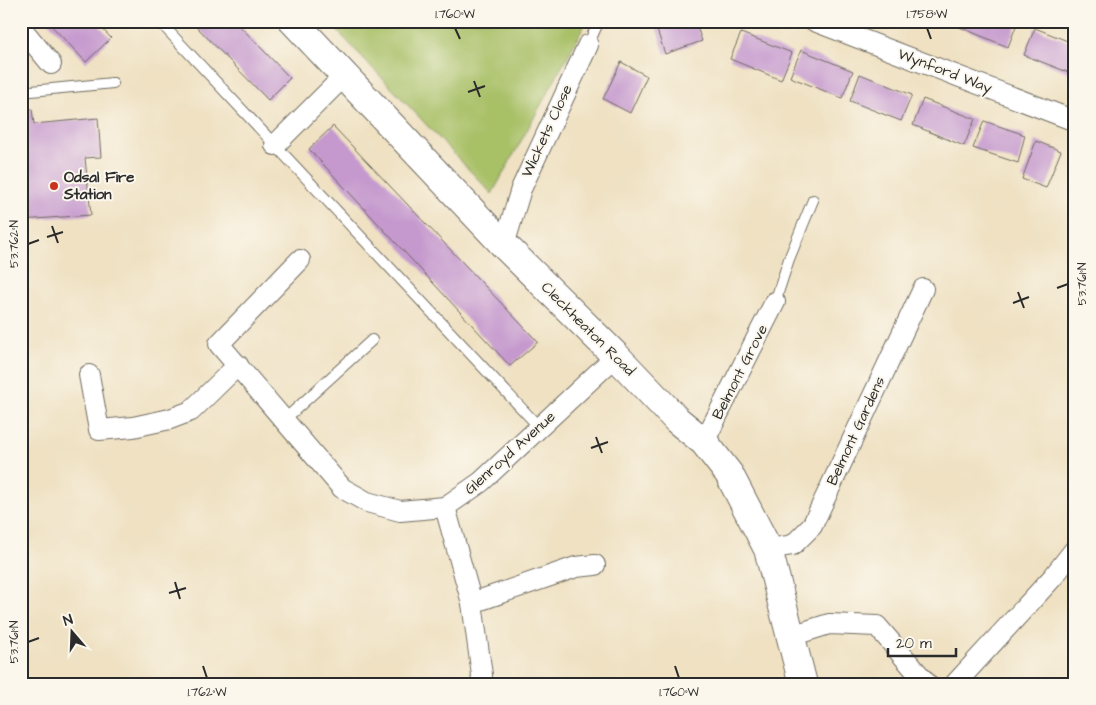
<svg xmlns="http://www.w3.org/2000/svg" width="1096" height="705" font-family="'Architects Daughter',sans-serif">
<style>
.green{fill:#a8c066;stroke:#6a7648}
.building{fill:#c599ce}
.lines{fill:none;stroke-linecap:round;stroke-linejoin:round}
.lane-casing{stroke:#706b60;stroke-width:12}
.street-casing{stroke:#706b60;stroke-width:22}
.secondary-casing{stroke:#706b60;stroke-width:30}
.lane{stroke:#fff;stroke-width:10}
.street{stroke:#fff;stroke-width:20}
.secondary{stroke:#fff;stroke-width:28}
.ticks{fill:none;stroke:#2b2b2b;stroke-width:2}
.poi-dot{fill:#c8321e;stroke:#fbf7ec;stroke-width:2}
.labels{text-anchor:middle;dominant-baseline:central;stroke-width:4;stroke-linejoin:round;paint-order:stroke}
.street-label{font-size:15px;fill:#2b2b2b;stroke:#fbf7ec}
.poi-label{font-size:15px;font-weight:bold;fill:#2b2b2b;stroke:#fbf7ec;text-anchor:start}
.neatline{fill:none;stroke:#2b2b2b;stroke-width:2}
.ticks-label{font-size:12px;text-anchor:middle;fill:#2b2b2b}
</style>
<rect width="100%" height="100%" fill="#fbf7ec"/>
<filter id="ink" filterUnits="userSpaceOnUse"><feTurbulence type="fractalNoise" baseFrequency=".02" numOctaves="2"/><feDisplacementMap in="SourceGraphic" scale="10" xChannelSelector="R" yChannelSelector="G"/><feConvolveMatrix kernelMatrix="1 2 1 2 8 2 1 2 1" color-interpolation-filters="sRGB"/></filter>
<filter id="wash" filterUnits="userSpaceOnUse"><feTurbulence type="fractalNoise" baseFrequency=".0096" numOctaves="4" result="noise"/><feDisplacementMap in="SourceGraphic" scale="20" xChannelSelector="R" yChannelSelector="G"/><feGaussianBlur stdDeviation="1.12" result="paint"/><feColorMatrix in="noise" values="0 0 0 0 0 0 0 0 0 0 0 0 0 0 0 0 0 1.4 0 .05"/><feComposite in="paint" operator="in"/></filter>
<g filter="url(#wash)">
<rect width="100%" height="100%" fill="#efe1c2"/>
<!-- green -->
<polygon class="green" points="328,21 587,21 492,194"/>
<g id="blocks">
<!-- building -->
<g class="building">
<polygon points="47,21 95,21 111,38 86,62"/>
<polygon points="191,21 235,21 290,78 268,100"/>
<polygon points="654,21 695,21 702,41 665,54"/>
<polygon points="959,21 1018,21 1008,47 957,26"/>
<polygon points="1035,28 1075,44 1075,75 1024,55"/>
<polygon points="741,33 792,53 781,80 730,59"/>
<polygon points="801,50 853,71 842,98 790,77"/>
<polygon points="621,62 647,76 630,113 603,99"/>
<polygon points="860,74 912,95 901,121 850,101"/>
<polygon points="923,99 975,119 964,146 913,125"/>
<polygon points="32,109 34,124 98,118 101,157 85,158 91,215 21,220 21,110"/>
<polygon points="984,121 1025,135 1018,163 973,148"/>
<polygon points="333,126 538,342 510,366 309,149"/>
<polygon points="1036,141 1061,151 1046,188 1022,179"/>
</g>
</g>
</g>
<g filter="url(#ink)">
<use href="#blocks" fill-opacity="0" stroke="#706b60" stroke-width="1"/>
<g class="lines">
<defs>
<g id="lane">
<polyline points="159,21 540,428"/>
<polyline points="588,45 599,21"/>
<polyline points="21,92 113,83"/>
<polyline points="775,302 789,259 813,200"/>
<polyline points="284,420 372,340"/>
</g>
<g id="street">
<polyline points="814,21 1075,121"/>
<polyline points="23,30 51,64"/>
<polyline points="275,145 344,76"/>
<polyline points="504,245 521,189 588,45"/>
<polyline points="300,260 219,344 342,488 367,502 400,511 445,507 481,482 616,356"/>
<polyline points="89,375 99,430 133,427 170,419 191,411 238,365"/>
<polyline points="704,442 775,302"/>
<polyline points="445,507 472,603 482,675 481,684"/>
<polyline points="768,549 793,545 812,526 923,289"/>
<polyline points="472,603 576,567 595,565"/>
<polyline points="791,636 829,624 877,626 927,684"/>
<polyline points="955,684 1053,577 1075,549"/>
</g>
<polyline id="secondary" points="293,21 504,245 616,356 677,420 704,442 729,474 768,549 803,684"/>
</defs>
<!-- lane casing -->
<use href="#lane" class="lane-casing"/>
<!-- street casing -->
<use href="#street" class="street-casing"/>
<!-- secondary casing -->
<use href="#secondary" class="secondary-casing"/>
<!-- lane -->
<use href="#lane" class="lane"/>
<!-- street -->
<use href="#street" class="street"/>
<!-- secondary -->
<use href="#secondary" class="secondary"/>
</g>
</g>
<!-- ticks -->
<path class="ticks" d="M 455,28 L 460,39M 927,28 L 931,39M 474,81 L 480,97M 468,92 L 485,86M 52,226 L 58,243M 47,237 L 63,232M 28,244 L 39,240M 1057,288 L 1068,284M 1018,292 L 1024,308M 1013,303 L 1029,297M 596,437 L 602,453M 591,448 L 608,442M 175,582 L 180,599M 169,593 L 186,588M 28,642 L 39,638M 203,666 L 207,678M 675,666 L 679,678"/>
<!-- markers -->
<circle class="poi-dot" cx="54" cy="186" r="5"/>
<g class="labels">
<!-- street labels -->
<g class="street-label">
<text transform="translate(945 71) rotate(21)">Wynford Way</text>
<text transform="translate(547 131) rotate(-65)">Wickets Close</text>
<text transform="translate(588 329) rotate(45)">Cleckheaton Road</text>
<text transform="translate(740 372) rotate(-63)">Belmont Grove</text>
<text transform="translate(856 431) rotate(-65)">Belmont Gardens</text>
<text transform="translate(510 453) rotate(-42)">Glenroyd Avenue</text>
</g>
<!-- poi labels -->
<g class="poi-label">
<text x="64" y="177">Odsal Fire<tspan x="64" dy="17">Station</tspan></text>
</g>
</g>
<!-- margin -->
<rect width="1096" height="705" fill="none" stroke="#fbf7ec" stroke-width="55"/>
<!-- north arrow -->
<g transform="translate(72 632) rotate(341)" stroke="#fbf7ec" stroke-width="4" paint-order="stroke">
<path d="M0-4L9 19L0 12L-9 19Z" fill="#2b2b2b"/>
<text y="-8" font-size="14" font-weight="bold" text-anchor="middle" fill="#2b2b2b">N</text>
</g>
<!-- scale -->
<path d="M888 648v8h68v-8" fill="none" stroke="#2b2b2b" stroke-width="2.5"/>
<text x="896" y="648" font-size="15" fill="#2b2b2b" stroke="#fbf7ec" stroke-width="4" paint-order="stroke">20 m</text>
<rect x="28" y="28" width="1040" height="650" class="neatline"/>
<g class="ticks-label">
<text x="455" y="18">1.760°W</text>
<text x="927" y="18">1.758°W</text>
<text transform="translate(14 244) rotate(-90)" y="4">53.762°N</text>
<text transform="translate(1082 284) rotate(-90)" y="4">53.761°N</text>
<text transform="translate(14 642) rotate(-90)" y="4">53.761°N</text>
<text x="207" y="696">1.762°W</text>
<text x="679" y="696">1.760°W</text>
</g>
</svg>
